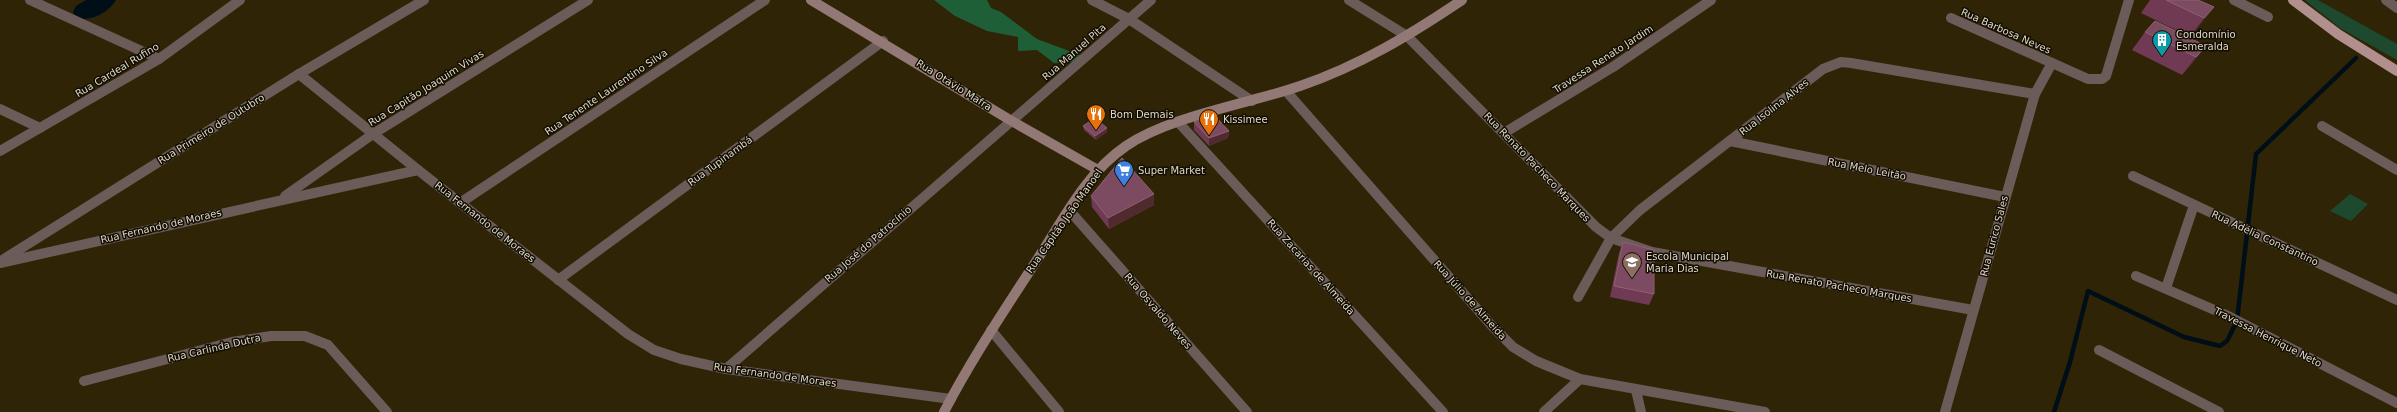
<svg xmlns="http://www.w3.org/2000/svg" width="2397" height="412" font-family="'DejaVu Sans',sans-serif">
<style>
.green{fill:#1d4a2e}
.forest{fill:#1e5f38}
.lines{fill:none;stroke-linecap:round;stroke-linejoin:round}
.stream{stroke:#000e17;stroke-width:4.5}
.river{fill:#000e17;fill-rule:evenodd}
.street{stroke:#6b5b59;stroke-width:10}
.secondary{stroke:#937976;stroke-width:10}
.primary{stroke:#b18f8c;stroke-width:10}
.wall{fill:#703a55}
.shaded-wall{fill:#512a30}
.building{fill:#7c4b61;stroke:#8c6171}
.labels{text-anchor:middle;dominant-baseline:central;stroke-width:3;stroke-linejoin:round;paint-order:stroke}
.street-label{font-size:10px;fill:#dfd9c7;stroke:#130e03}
.poi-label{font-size:10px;fill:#dfd9c7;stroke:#130e03;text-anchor:start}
</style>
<rect width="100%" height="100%" fill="#2f2405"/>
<!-- green -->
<g class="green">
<polygon points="2305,0 2318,0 2397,44 2397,60 2340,28"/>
<polygon points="2350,194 2368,204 2351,221 2330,211"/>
</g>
<!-- forest -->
<polygon class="forest" points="934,0 987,0 991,8 1001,12 1037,39 1080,55 1074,62 1054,63 1037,50 1018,51 1018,37 987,31 955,16"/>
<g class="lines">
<!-- stream -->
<polyline class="stream" points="2054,412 2070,362 2088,291 2184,337 2220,346 2227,341 2237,321 2256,154 2356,58"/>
<!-- river -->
<path class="river" d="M 86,0 L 116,0 C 108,13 91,22 76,18 L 73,12 L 76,6 Z"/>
<!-- street -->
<g class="street">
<polyline points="30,0 159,59"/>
<polyline points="1092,0 1129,19 1252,101"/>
<polyline points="1349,0 1407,36 1596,227 1611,238 1652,252 1973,310"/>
<polyline points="2234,0 2268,17"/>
<polyline points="2386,0 2397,8"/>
<polyline points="1951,18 2088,79 2102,79 2106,76 2129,0"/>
<polyline points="299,74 418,170"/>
<polyline points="1286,91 1492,326 1513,347 1536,361 1580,379 1765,412"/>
<polyline points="0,109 40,128"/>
<polyline points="1179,123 1443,412"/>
<polyline points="2322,126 2397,170"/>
<polyline points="1504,133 1613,67 1711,0"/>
<polyline points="1730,141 2005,197"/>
<polyline points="0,151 159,59 240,0"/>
<polyline points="2133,176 2397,300"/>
<polyline points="285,196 373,134 588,0"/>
<polyline points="460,203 765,0"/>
<polyline points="1069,210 1247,412"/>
<polyline points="4,259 299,74 424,0"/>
<polyline points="0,263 418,170 628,334 654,350 681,359 726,369 951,399"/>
<polyline points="2136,276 2226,315 2397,403"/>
<polyline points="558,280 883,41"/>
<polyline points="2166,288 2194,205"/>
<polyline points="1578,297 1611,238 1640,210 1823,69 1841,62 1851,63 2035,94"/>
<polyline points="991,330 1059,412"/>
<polyline points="2099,350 2219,412"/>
<polyline points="726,369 1151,0"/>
<polyline points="84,381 232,342 271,336 305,336 328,345 387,412"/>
<polyline points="1636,390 1641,412"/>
<polyline points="1544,412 1580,379"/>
<polyline points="1945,412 2035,94 2052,63"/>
</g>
<!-- secondary -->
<g class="secondary">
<polyline points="811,0 1010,120 1098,170"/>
<path d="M 944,412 C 973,356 1008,305 1042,252 C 1066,214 1088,172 1126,146 C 1170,116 1248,104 1300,86 C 1359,66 1410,35 1462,0"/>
</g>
<!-- primary -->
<polyline class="primary" points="2293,0 2338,34 2397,71"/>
</g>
<!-- wall -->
<g class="wall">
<polygon points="2150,0 2198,0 2214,7 2190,37 2141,13"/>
<polygon points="2145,32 2206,46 2182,75 2132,50"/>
<polygon points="1194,122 1229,131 1228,138 1209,146 1194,130"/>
<polygon points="1083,126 1107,128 1107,132 1096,140 1084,130"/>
<polygon points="1091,196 1154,205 1109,229 1092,207"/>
<polygon points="1623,242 1654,294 1649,305 1610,297 1619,253"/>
</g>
<!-- shaded-wall -->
<g class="shaded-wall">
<polygon points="2214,7 2199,26 2190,37 2204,18"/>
<polygon points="2206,46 2192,64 2182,75 2196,57"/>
<polygon points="1107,128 1107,132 1096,140 1095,136"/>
<polygon points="1229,131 1228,138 1209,146 1209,138"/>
<polygon points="1154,194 1154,205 1109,229 1108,218"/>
</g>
<!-- building -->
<g class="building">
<polygon points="2166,0 2198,0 2214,7 2204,18"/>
<polygon points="2155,21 2206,46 2196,57 2145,32"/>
<polygon points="1215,116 1229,131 1209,138 1194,122"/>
<polygon points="1095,118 1107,128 1095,136 1083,126"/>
<polygon points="1122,158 1154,194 1108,218 1091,196"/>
<polygon points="1623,242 1654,250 1654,294 1614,286"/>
</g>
<!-- icons -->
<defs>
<symbol id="building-pin" viewBox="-11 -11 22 30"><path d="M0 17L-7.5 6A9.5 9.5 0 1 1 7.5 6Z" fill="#0f9aa8" stroke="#130e03"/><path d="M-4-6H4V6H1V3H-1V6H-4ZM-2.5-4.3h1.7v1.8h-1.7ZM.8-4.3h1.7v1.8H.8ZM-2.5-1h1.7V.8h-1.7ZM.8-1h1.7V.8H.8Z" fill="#fff"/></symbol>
<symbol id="restaurant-pin" viewBox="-11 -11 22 30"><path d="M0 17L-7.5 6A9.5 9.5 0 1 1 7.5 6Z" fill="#e8710a" stroke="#130e03"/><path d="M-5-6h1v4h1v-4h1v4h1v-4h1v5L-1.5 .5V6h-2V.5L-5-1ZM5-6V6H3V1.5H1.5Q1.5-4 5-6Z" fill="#fff"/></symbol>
<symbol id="supermarket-pin" viewBox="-11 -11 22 30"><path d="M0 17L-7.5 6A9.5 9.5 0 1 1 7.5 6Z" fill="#3f7fe0" stroke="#130e03"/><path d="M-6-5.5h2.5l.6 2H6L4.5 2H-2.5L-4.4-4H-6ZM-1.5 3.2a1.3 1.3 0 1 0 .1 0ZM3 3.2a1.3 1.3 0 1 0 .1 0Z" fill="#fff"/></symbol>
<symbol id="school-pin" viewBox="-11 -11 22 30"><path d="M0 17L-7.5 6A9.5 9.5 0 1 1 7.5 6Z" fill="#8d6e63" stroke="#130e03"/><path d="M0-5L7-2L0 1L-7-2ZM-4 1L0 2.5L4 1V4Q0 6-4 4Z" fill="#fff"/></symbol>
</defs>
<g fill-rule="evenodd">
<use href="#building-pin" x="2151" y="29" width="22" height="30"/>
<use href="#restaurant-pin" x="1085" y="103" width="22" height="30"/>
<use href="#restaurant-pin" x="1198" y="108" width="22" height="30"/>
<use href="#supermarket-pin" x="1113" y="159" width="22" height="30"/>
<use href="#school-pin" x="1621" y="251" width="22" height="30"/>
</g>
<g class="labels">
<!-- street labels -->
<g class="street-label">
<text transform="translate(2006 31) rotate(24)">Rua Barbosa Neves</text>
<text transform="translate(1074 52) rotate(-41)">Rua Manuel Pita</text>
<text transform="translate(1603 59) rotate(-33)">Travessa Renato Jardim</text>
<text transform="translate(117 70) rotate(-31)">Rua Cardeal Rufino</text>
<text transform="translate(954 85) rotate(32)">Rua Otávio Mafra</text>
<text transform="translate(426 88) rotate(-32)">Rua Capitão Joaquim Vivas</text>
<text transform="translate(606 92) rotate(-34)">Rua Tenente Laurentino Silva</text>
<text transform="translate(1774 107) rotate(-38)">Rua Isolina Alves</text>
<text transform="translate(211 129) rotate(-32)">Rua Primeiro de Outubro</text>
<text transform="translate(720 161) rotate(-36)">Rua Tupinambá</text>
<text transform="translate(1537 167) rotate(46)">Rua Renato Pacheco Marques</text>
<text transform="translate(1867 169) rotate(11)">Rua Melo Leitão</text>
<text transform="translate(1064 221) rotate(-55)">Rua Capitão João Manoel</text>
<text transform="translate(485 222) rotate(38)">Rua Fernando de Moraes</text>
<text transform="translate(161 226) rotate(-13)">Rua Fernando de Moraes</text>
<text transform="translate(1994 236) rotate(-75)">Rua Eurico Sales</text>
<text transform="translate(2265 238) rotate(25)">Rua Adélia Constantino</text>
<text transform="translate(868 244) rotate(-41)">Rua José do Patrocínio</text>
<text transform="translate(1311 267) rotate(48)">Rua Zacarias de Almeida</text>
<text transform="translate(1839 286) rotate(10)">Rua Renato Pacheco Marques</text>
<text transform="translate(1470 300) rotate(48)">Rua Júlio de Almeida</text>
<text transform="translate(1158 311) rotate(49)">Rua Osvaldo Neves</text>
<text transform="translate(2268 337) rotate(27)">Travessa Henrique Neto</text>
<text transform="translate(214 348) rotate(-13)">Rua Carlinda Dutra</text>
<text transform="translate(775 375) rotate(8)">Rua Fernando de Moraes</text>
</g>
<!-- poi labels -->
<g class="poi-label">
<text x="2176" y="34">Condomínio<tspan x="2176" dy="12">Esmeralda</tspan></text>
<text x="1110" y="114">Bom Demais</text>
<text x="1223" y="119">Kissimee</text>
<text x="1138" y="170">Super Market</text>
<text x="1646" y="256">Escola Municipal<tspan x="1646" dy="12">Maria Dias</tspan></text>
</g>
</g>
</svg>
